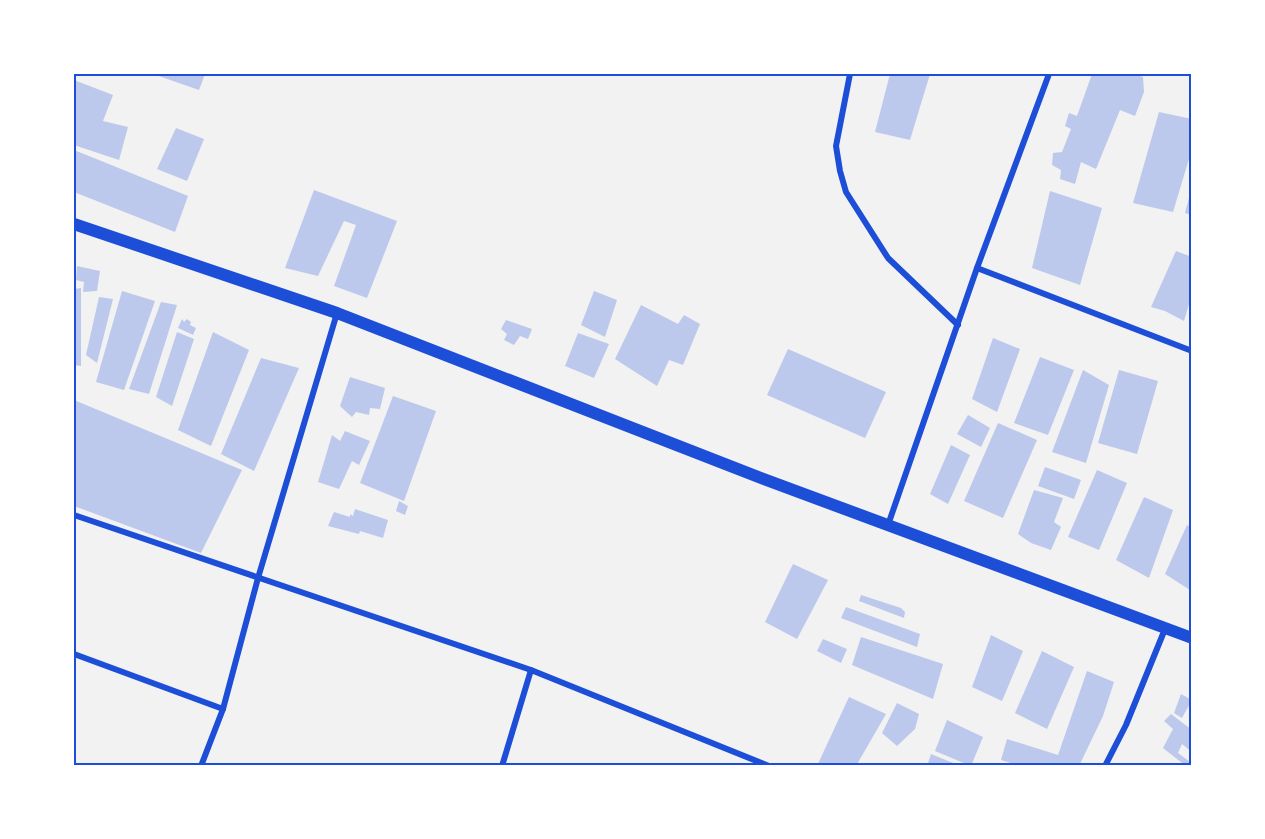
<svg xmlns="http://www.w3.org/2000/svg" width="1265" height="839" font-family="Overpass,sans-serif">
<style>
.building{fill:#bdc9ec}
.lines{fill:none;stroke-linecap:round;stroke-linejoin:round}
.minor{stroke:#1d4ed8;stroke-width:6}
.secondary{stroke:#1d4ed8;stroke-width:12}
.neatline{fill:none;stroke:#1d4ed8;stroke-width:2}
</style>
<rect width="100%" height="100%" fill="#f2f2f2"/>
<!-- building -->
<g class="building">
<polygon points="153,74 205,74 199,90"/>
<polygon points="890,74 930,74 910,140 875,132"/>
<polygon points="1092,74 1134,74 1143,77 1144,92 1135,116 1120,110 1096,169 1081,162 1075,184 1060,179 1061,170 1052,165 1053,153 1062,152 1071,129 1065,126 1069,113 1077,116"/>
<polygon points="74,80 113,95 103,121 128,127 119,160 74,145"/>
<polygon points="1159,112 1192,119 1192,149 1173,212 1133,203"/>
<polygon points="176,128 204,139 187,181 157,169"/>
<polygon points="74,150 188,196 175,232 74,192"/>
<polygon points="314,190 397,221 367,298 334,286 356,225 344,221 318,276 285,268"/>
<polygon points="1191,190 1192,190 1192,215 1185,213"/>
<polygon points="1050,191 1102,208 1080,285 1032,268"/>
<polygon points="1176,251 1192,257 1192,294 1184,321 1165,311 1151,307"/>
<polygon points="77,266 100,271 97,291 83,292 84,282 76,280"/>
<polygon points="81,288 81,366 74,365 74,289"/>
<polygon points="122,291 155,301 124,390 96,382"/>
<polygon points="594,291 617,300 605,337 581,325"/>
<polygon points="99,297 113,299 97,363 86,355"/>
<polygon points="161,302 177,305 149,394 129,389"/>
<polygon points="641,305 678,324 684,315 700,324 683,365 669,360 657,386 615,359"/>
<polygon points="182,319 184,322 187,319 191,322 190,325 196,328 193,335 178,328"/>
<polygon points="506,320 532,329 528,339 520,336 514,345 504,340 507,334 501,329"/>
<polygon points="177,332 194,339 172,406 156,397"/>
<polygon points="213,332 249,350 211,446 178,430"/>
<polygon points="578,333 609,344 594,378 565,366"/>
<polygon points="993,338 1020,349 997,412 972,399"/>
<polygon points="788,349 886,392 865,438 767,395"/>
<polygon points="1040,357 1074,370 1048,435 1014,423"/>
<polygon points="261,358 299,368 254,471 221,454"/>
<polygon points="1083,370 1109,385 1086,463 1052,452"/>
<polygon points="1119,370 1158,381 1137,454 1098,443"/>
<polygon points="350,377 385,388 380,409 370,408 369,415 356,412 352,417 340,406"/>
<polygon points="393,396 436,411 404,501 360,483"/>
<polygon points="74,400 242,470 201,553 74,506"/>
<polygon points="968,415 990,428 981,447 957,434"/>
<polygon points="998,423 1037,440 1003,518 964,501"/>
<polygon points="345,431 370,441 359,465 352,461 339,489 318,482 332,435 340,441"/>
<polygon points="951,445 970,455 948,504 930,494"/>
<polygon points="1045,467 1081,480 1074,499 1038,486"/>
<polygon points="1097,470 1127,483 1099,550 1068,537"/>
<polygon points="1034,490 1063,498 1054,522 1061,527 1051,550 1031,543 1018,534"/>
<polygon points="1144,497 1173,510 1149,578 1116,560"/>
<polygon points="399,501 408,506 405,515 396,511"/>
<polygon points="355,509 388,520 383,538 360,531 359,534 328,526 334,512 350,517 350,514 353,516"/>
<polygon points="1187,525 1192,528 1192,586 1190,590 1165,574"/>
<polygon points="793,564 828,580 797,639 765,622"/>
<polygon points="861,595 901,608 905,612 904,618 859,601"/>
<polygon points="846,607 920,634 917,647 841,618"/>
<polygon points="991,635 1023,651 1002,701 972,687"/>
<polygon points="861,637 943,664 933,699 852,665"/>
<polygon points="823,639 847,649 841,663 817,651"/>
<polygon points="1042,651 1074,667 1047,729 1015,713"/>
<polygon points="1087,671 1114,682 1103,716 1079,766 1020,766 1001,760 1007,739 1058,755"/>
<polygon points="1181,694 1192,700 1182,718 1174,713"/>
<polygon points="849,697 886,714 856,766 817,766"/>
<polygon points="897,703 919,714 915,729 897,746 882,733"/>
<polygon points="1171,714 1192,730 1192,752 1182,744 1178,753 1190,762 1188,766 1186,766 1163,748 1173,729 1164,721"/>
<polygon points="947,720 983,737 971,766 935,751"/>
<polygon points="931,754 958,765 958,766 927,766"/>
</g>
<g class="lines">
<!-- minor -->
<g class="minor">
<polyline points="850,74 836,146 840,171 846,192 888,258 958,325"/>
<polyline points="977,268 1192,351"/>
<polyline points="74,515 531,670 769,766"/>
<polyline points="888,525 977,268 1049,74"/>
<polyline points="74,654 223,709"/>
<polyline points="201,766 223,709 258,578 337,313"/>
<polyline points="502,766 531,670"/>
<polyline points="1105,766 1126,725 1165,629"/>
</g>
<!-- secondary -->
<polyline class="secondary" points="74,224 337,313 761,478 1192,638"/>
</g>
<!-- border -->
<rect width="1265" height="839" fill="none" stroke="#ffffff" stroke-width="150"/>
<rect x="75" y="75" width="1115" height="689" class="neatline"/>
</svg>
